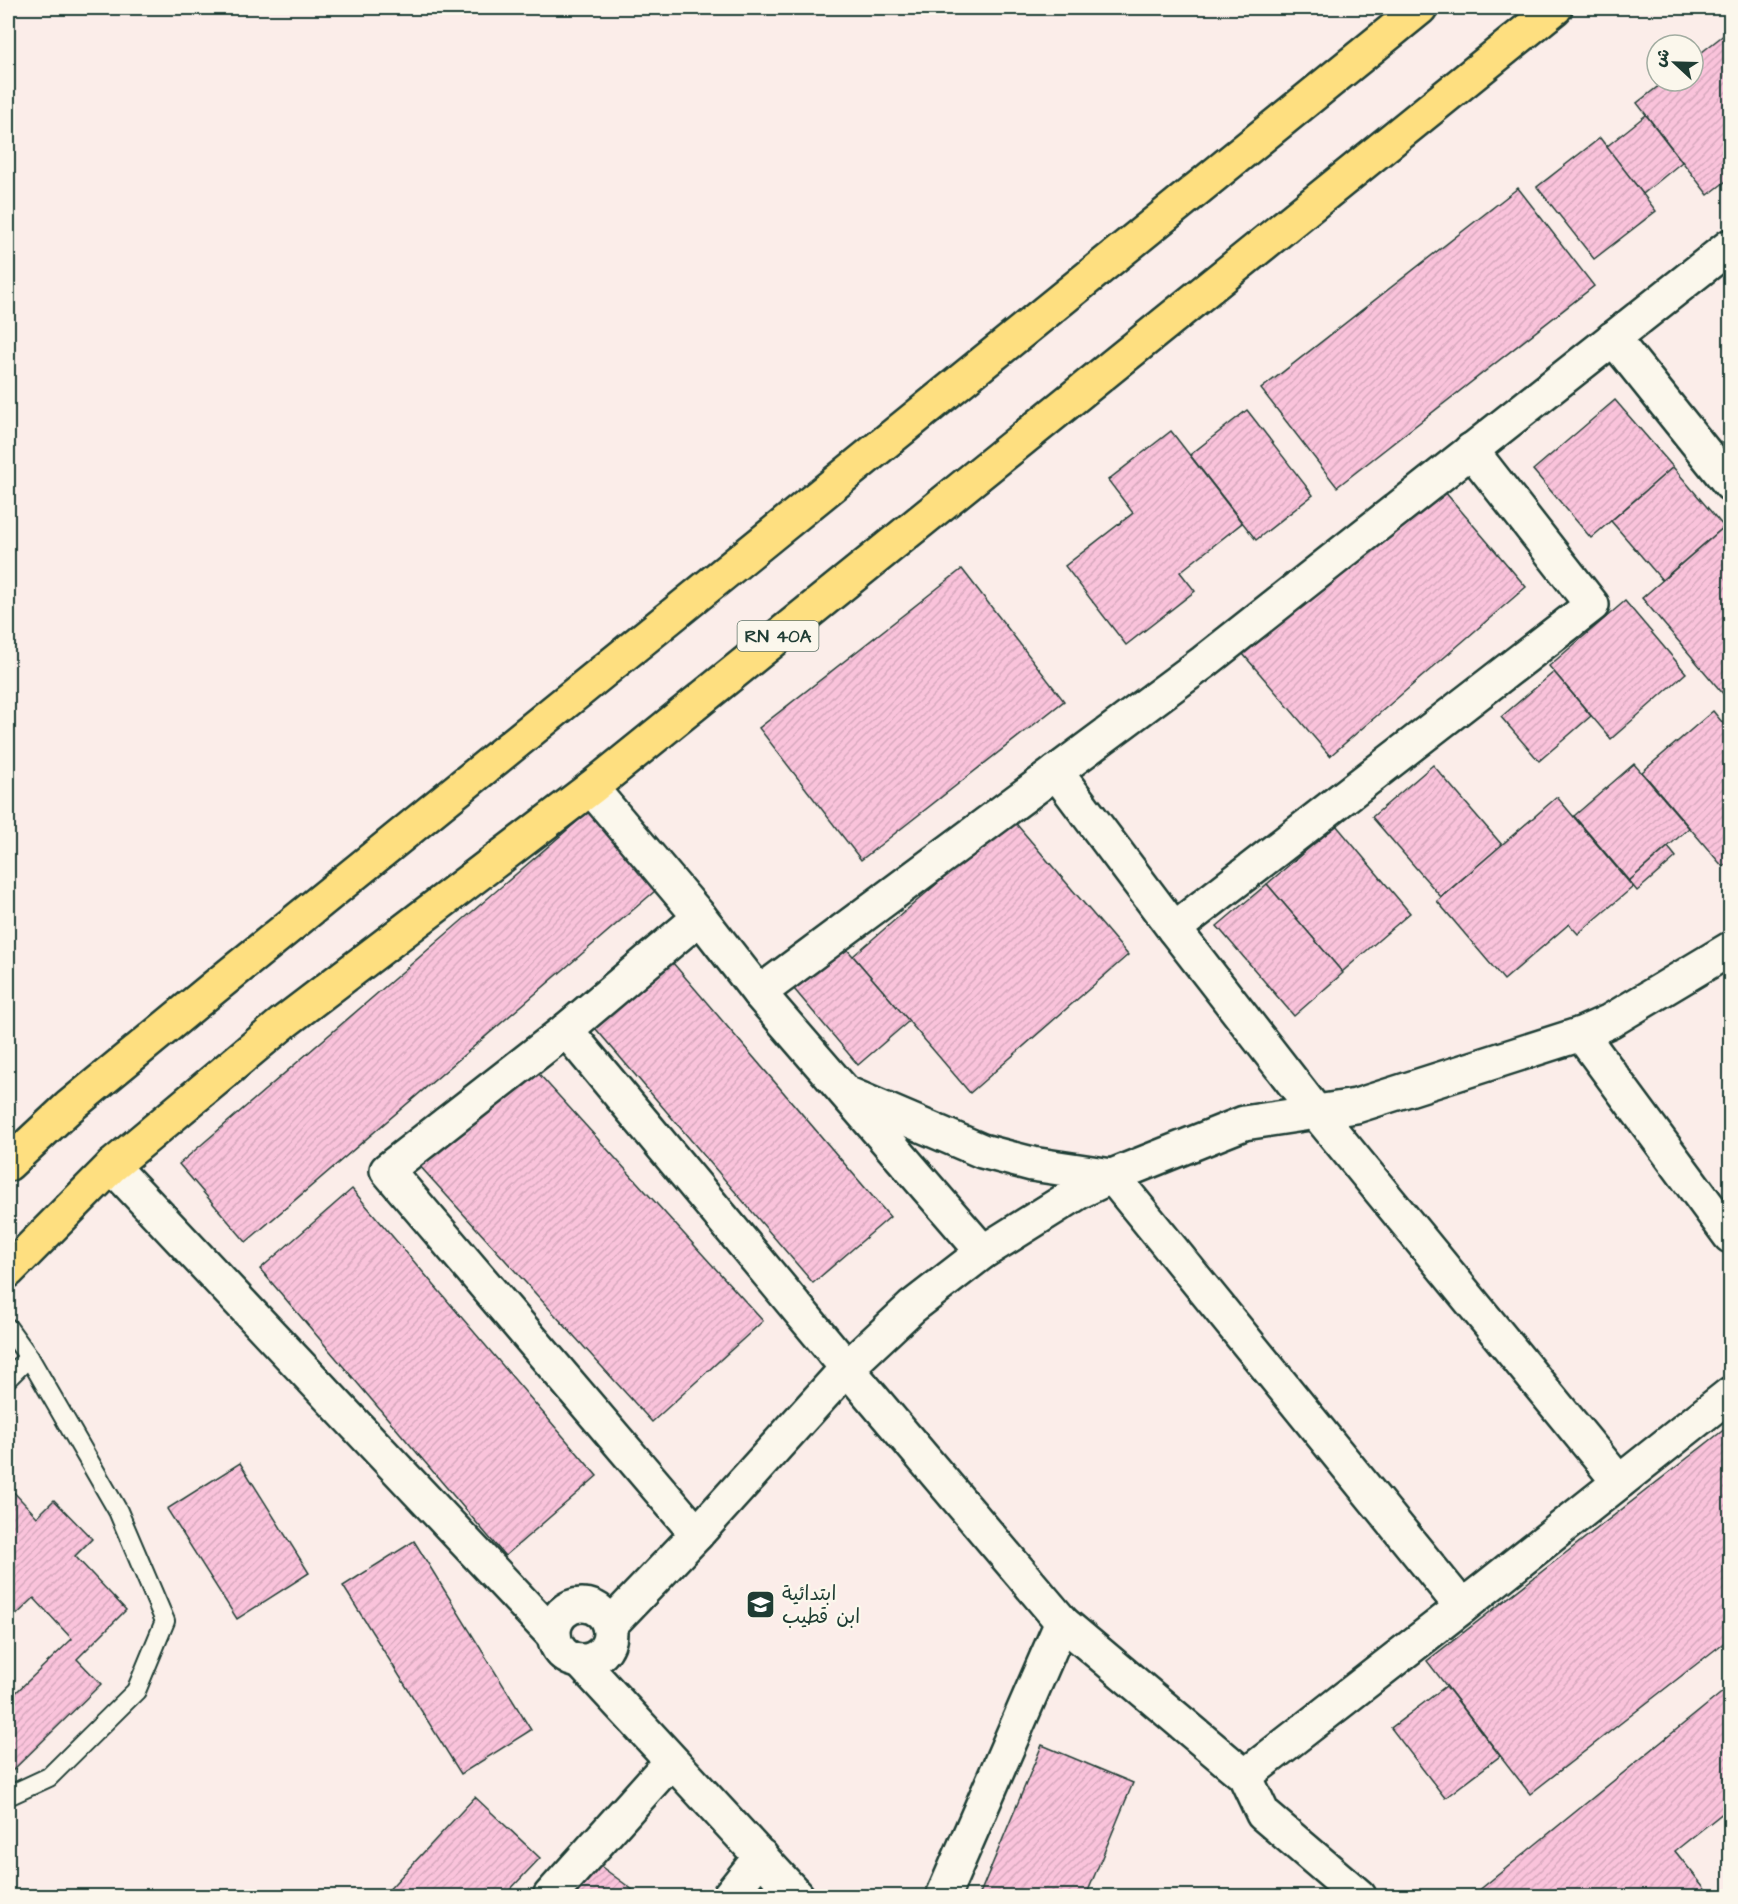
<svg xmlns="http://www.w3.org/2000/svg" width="1738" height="1904" font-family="'Architects Daughter','Playpen Sans Arabic',sans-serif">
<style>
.building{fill:url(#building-hatch);stroke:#1f3d34;stroke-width:1.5}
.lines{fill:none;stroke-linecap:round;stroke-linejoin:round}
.lane-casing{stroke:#1f3d34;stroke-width:22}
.street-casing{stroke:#1f3d34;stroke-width:38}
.primary-casing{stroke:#1f3d34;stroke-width:38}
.lane{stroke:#fbf7ec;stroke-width:18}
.street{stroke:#fbf7ec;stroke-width:33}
.primary{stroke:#fedf80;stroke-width:33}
.labels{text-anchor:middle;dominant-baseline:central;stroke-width:5;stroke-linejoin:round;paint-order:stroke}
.shield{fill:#fbf7ec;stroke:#61756b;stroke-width:1.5}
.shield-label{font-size:18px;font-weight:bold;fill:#1f3d34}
.poi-label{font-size:20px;fill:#1f3d34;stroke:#fbf7ec;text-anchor:start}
</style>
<defs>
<pattern id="building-hatch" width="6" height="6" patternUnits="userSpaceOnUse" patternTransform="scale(1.5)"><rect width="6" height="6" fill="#fac3db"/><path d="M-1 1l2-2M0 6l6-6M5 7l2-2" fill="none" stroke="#d6a8bd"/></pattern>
</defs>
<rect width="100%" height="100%" fill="#fbede9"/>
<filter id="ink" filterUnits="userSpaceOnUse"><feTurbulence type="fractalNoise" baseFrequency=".0167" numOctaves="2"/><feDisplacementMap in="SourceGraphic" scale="12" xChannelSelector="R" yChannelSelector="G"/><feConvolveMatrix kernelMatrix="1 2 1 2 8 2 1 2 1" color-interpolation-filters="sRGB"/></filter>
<g filter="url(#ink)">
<!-- building -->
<g class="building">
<polygon points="1725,34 1730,40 1730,178 1708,195 1637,103 1665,81 1693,81 1693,59"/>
<polygon points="1646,115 1682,162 1643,194 1606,147"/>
<polygon points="1600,138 1656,211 1594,259 1537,187"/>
<polygon points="1518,188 1594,286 1337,487 1261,389"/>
<polygon points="1615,400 1673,467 1591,538 1533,470"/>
<polygon points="1247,410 1313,495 1256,540 1190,455"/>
<polygon points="1171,431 1242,523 1180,572 1195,591 1126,645 1065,566 1133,513 1108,480"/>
<polygon points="1673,467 1724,527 1662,580 1611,521"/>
<polygon points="1439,485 1526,587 1330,756 1243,654"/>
<polygon points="1724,527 1730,535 1730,702 1642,598"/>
<polygon points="962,569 1064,701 861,860 759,728"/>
<polygon points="1625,601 1686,673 1611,739 1549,666"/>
<polygon points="1554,672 1591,716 1539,761 1501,717"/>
<polygon points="1713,711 1730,732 1730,860 1723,867 1642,772"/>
<polygon points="1634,764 1689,828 1629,881 1574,816"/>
<polygon points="1433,765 1502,845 1441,897 1372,817"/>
<polygon points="1557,797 1633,887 1578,934 1569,924 1504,980 1437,901"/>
<polygon points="595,806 662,885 246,1242 179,1164"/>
<polygon points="1012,819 1128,955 970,1093 853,956"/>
<polygon points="1336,825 1410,913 1342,972 1267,884"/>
<polygon points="1668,847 1676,857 1637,891 1629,881"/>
<polygon points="1267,884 1343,973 1294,1016 1217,926"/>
<polygon points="839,940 909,1021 858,1065 789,983"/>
<polygon points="667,956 890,1217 813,1283 590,1022"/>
<polygon points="529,1063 763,1321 652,1422 418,1164"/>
<polygon points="352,1189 597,1476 505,1556 260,1269"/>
<polygon points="1730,1425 1730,1638 1530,1794 1427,1661"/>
<polygon points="240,1463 309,1573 237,1619 167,1509"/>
<polygon points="8,1486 37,1517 54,1500 92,1539 75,1556 126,1610 77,1659 101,1684 8,1775 8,1700 72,1639 34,1598 8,1623"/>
<polygon points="414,1541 531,1730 461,1774 343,1586"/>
<polygon points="1446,1686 1500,1756 1445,1798 1391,1728"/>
<polygon points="1730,1686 1730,1810 1729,1808 1675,1851 1711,1896 1472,1896"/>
<polygon points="1042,1745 1133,1783 1086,1896 979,1896"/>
<polygon points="475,1797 540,1858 504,1896 383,1896"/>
<polygon points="599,1865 641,1896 575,1896"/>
</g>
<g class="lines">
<defs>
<g id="lane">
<polyline points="8,1328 29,1357 118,1511 165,1621 136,1691 49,1777 8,1796"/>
<polyline points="8,1378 29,1357"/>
</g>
<g id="street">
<polyline points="1613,338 1730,484"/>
<polyline points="1056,772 1174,929 1316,1112 1619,1482"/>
<polyline points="591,788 700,917 759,993 983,1252"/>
<polyline points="1174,929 1592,605 1471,450"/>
<polyline points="759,993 1204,662 1730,246"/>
<polyline points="566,1030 847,1368 1062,1622 1245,1776 1263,1814 1359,1896"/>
<polyline points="1581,1034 1730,1236"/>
<polyline points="846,1093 982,1151 1032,1164 1112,1176 1462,1607"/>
<polyline points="112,1166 554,1636"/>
<polyline points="697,1534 387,1170 566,1030 700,917"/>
<circle cx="582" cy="1633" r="28"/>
<polyline points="609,1626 697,1534 847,1368 912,1307 983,1252 1079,1192 1112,1176 1244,1123 1356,1106 1581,1034 1610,1021 1730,949"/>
<polyline points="580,1661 797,1896"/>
<polyline points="1245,1776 1462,1607 1730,1394"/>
<polyline points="550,1896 671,1761"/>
<polyline points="729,1896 761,1856"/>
<polyline points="943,1896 1062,1622"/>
</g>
<g id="primary">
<polyline points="8,1164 69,1107 211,990 1420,8"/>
<polyline points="8,1271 112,1166 283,1023 591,788 1555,8"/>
</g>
</defs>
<!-- lane casing -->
<use href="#lane" class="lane-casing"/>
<!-- street casing -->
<use href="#street" class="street-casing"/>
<!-- primary casing -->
<use href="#primary" class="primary-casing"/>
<!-- lane -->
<use href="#lane" class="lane"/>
<!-- street -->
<use href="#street" class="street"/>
<!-- primary -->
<use href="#primary" class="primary"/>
</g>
</g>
<!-- icons -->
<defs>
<symbol id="school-square" viewBox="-11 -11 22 22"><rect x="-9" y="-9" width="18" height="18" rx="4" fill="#1f3d34" stroke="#fbf7ec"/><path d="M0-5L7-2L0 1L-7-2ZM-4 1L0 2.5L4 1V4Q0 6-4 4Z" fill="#fff"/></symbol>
</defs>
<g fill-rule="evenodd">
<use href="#school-square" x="744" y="1588" width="33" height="33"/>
</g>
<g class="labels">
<!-- shield labels -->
<rect class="shield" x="737.5" y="621" width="81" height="30" rx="4.5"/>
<g class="shield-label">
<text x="778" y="636">RN 40A</text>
</g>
<!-- poi labels -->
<g class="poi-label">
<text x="782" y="1594">ابتدائية<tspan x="782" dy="23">ابن قطيب</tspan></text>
</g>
</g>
<!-- margin -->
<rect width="1738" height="1904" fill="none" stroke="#fbf7ec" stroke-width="30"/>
<rect x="15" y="15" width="1708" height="1874" fill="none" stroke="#1f3d34" stroke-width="2" filter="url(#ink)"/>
<!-- north arrow -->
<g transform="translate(1675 63) rotate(292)"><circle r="28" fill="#fbf7ec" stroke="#a3ada2" stroke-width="1.5"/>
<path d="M0-4.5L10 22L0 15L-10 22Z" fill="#1f3d34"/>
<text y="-9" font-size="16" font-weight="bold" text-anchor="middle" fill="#1f3d34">ش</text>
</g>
</svg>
